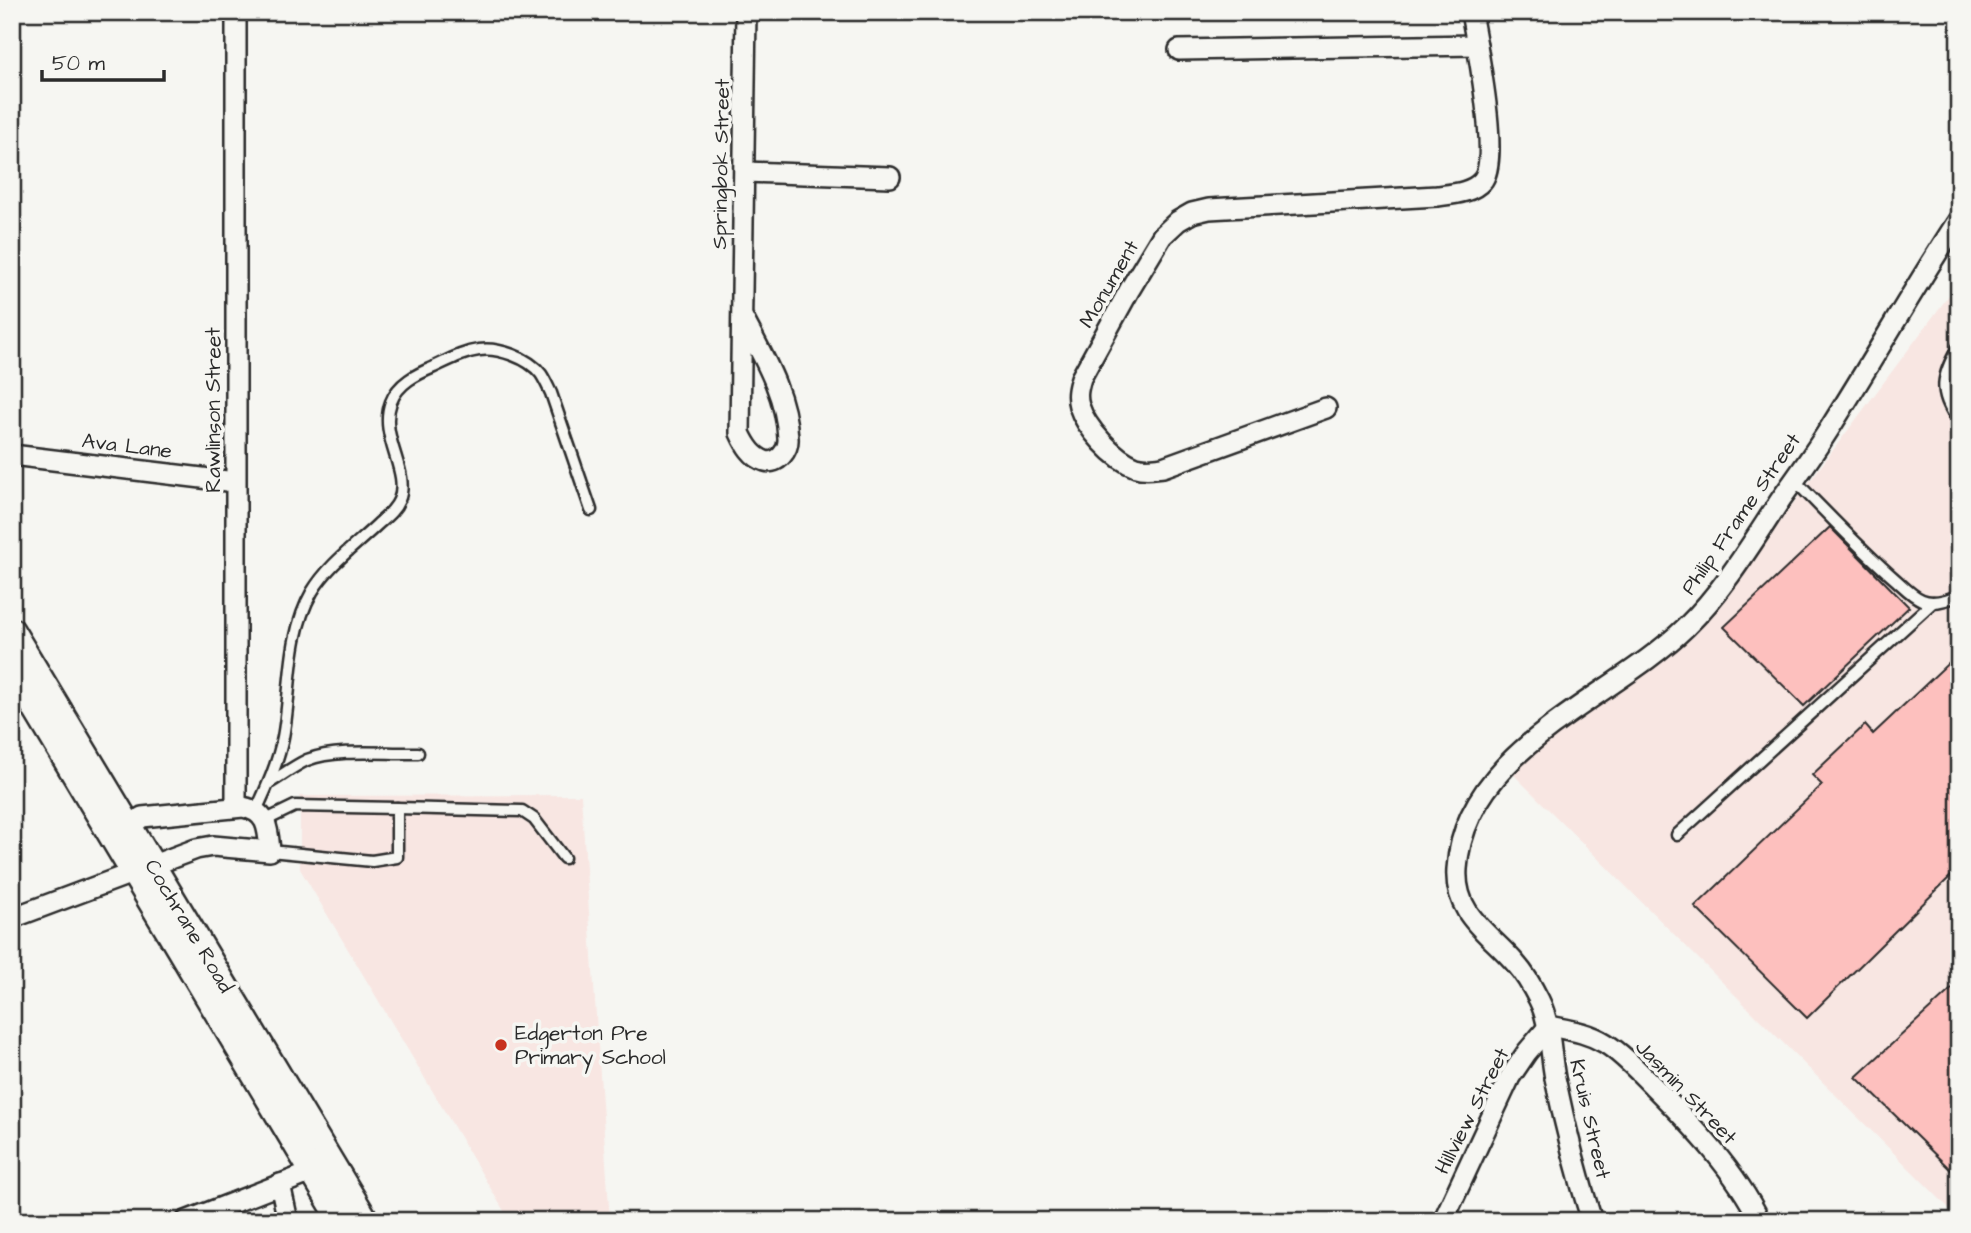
<svg xmlns="http://www.w3.org/2000/svg" width="1971" height="1233" font-family="'Architects Daughter',sans-serif">
<style>
.built{fill:#f8e6e2}
.building{fill:#fdc0be;stroke:#2b2b2b;stroke-width:2}
.lines{fill:none;stroke-linecap:round;stroke-linejoin:round}
.service-casing{stroke:#2b2b2b;stroke-width:15}
.minor-casing{stroke:#2b2b2b;stroke-width:24}
.tertiary-casing{stroke:#2b2b2b;stroke-width:28}
.service{stroke:#f6f6f2;stroke-width:10}
.minor{stroke:#f6f6f2;stroke-width:19}
.tertiary{stroke:#f6f6f2;stroke-width:23}
.poi-dot{fill:#c8321e;stroke:#f6f6f2;stroke-width:2.5}
.labels{text-anchor:middle;dominant-baseline:central;stroke-width:7;stroke-linejoin:round;paint-order:stroke}
.street-label{font-size:21px;fill:#2b2b2b;stroke:#f6f6f2}
.poi-label{font-size:21px;fill:#2b2b2b;stroke:#f6f6f2;text-anchor:start}
</style>
<rect width="100%" height="100%" fill="#f6f6f2"/>
<filter id="ink" filterUnits="userSpaceOnUse"><feTurbulence type="fractalNoise" baseFrequency=".0143" numOctaves="2"/><feDisplacementMap in="SourceGraphic" scale="14" xChannelSelector="R" yChannelSelector="G"/><feConvolveMatrix kernelMatrix="1 2 1 2 8 2 1 2 1" color-interpolation-filters="sRGB"/></filter>
<g filter="url(#ink)">
<!-- built -->
<g class="built">
<polygon points="1959,282 1959,1218 1508,769 1693,637"/>
<polygon points="581,795 610,1221 510,1221 300,869 300,796"/>
</g>
<!-- building -->
<g class="building">
<polygon points="1830,527 1909,607 1804,706 1724,627"/>
<polygon points="1959,653 1959,868 1807,1018 1695,907 1822,785 1812,775 1865,725 1873,734"/>
<polygon points="1959,982 1959,1178 1856,1077"/>
</g>
<g class="lines">
<defs>
<g id="service">
<path d="M 1959,346 C 1942,376 1937,392 1959,421"/>
<path d="M 1794,480 C 1828,514 1860,549 1896,580 C 1904,587 1912,596 1922,600 C 1934,605 1948,600 1959,595"/>
<path d="M 269,783 C 281,776 294,766 307,760 C 339,748 384,754 418,753"/>
<polyline points="397,808 522,811 534,819 564,858"/>
<path d="M 256,811 C 267,787 278,763 283,737 C 292,689 287,636 312,592 C 328,565 356,545 378,524 C 386,517 395,510 399,500 C 411,471 378,437 391,402 C 398,383 417,374 434,367 C 449,360 463,352 479,350 C 498,347 529,358 541,374 C 545,380 548,387 551,393 L 591,510"/>
<polyline points="264,821 295,806 397,808 397,857 372,861 270,851"/>
<polyline points="1677,835 1933,602"/>
</g>
<g id="minor">
<polyline points="236,12 236,807"/>
<polyline points="1179,50 1477,45"/>
<polyline points="745,172 890,177"/>
<path d="M 742,316 C 762,355 786,393 788,438 C 789,450 778,465 765,461 C 752,457 745,444 740,433 C 742,292 745,152 746,12"/>
<path d="M 1326,408 L 1163,467 C 1154,468 1145,470 1136,467 C 1114,459 1086,428 1079,406 C 1076,396 1078,388 1081,378 L 1130,289 L 1162,236 L 1178,221 L 1192,213 L 1209,209 L 1437,196 C 1452,194 1472,193 1482,181 C 1501,160 1476,42 1471,12"/>
<polyline points="12,455 235,482"/>
<path d="M 12,918 L 196,849 L 213,846 L 270,851 C 268,829 268,812 243,807 L 142,817 L 137,821 L 124,837"/>
<path d="M 1549,1026 C 1569,1030 1587,1032 1605,1043 C 1623,1054 1638,1071 1653,1086 C 1692,1125 1736,1171 1760,1221"/>
<polyline points="280,1184 288,1221"/>
<polyline points="186,1221 325,1167"/>
<polyline points="1443,1221 1510,1077 1527,1052 1549,1026"/>
<path d="M 1592,1221 C 1577,1174 1565,1126 1555,1078 C 1550,1052 1551,1024 1539,1000 C 1533,988 1525,974 1516,964 C 1490,933 1454,916 1457,869 C 1464,749 1611,700 1686,627 C 1724,590 1752,543 1781,499 C 1799,474 1817,449 1833,423 C 1876,355 1915,286 1959,219"/>
</g>
<g id="tertiary">
<polyline points="12,630 367,1221"/>
<polyline points="12,671 341,1221"/>
</g>
</defs>
<!-- service casing -->
<use href="#service" class="service-casing"/>
<!-- minor casing -->
<use href="#minor" class="minor-casing"/>
<!-- tertiary casing -->
<use href="#tertiary" class="tertiary-casing"/>
<!-- service -->
<use href="#service" class="service"/>
<!-- minor -->
<use href="#minor" class="minor"/>
<!-- tertiary -->
<use href="#tertiary" class="tertiary"/>
</g>
</g>
<!-- markers -->
<circle class="poi-dot" cx="501" cy="1045" r="7"/>
<g class="labels">
<!-- street labels -->
<g class="street-label">
<text transform="translate(721 164) rotate(-89)">Springbok Street</text>
<text transform="translate(1109 284) rotate(-60)">Monument</text>
<text transform="translate(213 410) rotate(-90)">Rawlinson Street</text>
<text transform="translate(127 446) rotate(7)">Ava Lane</text>
<text transform="translate(1741 514) rotate(-55)">Philip Frame Street</text>
<text transform="translate(189 926) rotate(59)">Cochrane Road</text>
<text transform="translate(1686 1092) rotate(46)">Jasmin Street</text>
<text transform="translate(1472 1111) rotate(-63)">Hillview Street</text>
<text transform="translate(1590 1119) rotate(77)">Kruis Street</text>
</g>
<!-- poi labels -->
<g class="poi-label">
<text x="515" y="1033">Edgerton Pre<tspan x="515" dy="24">Primary School</tspan></text>
</g>
</g>
<!-- margin -->
<rect width="1971" height="1233" fill="none" stroke="#f6f6f2" stroke-width="42"/>
<rect x="21" y="21" width="1929" height="1191" fill="none" stroke="#2b2b2b" stroke-width="2.5" filter="url(#ink)"/>
<!-- scale -->
<path d="M42 70v10h122v-10" fill="none" stroke="#2b2b2b" stroke-width="3.5"/>
<text x="52" y="70" font-size="21" fill="#2b2b2b" stroke="#f6f6f2" stroke-width="5" paint-order="stroke">50 m</text>
</svg>
